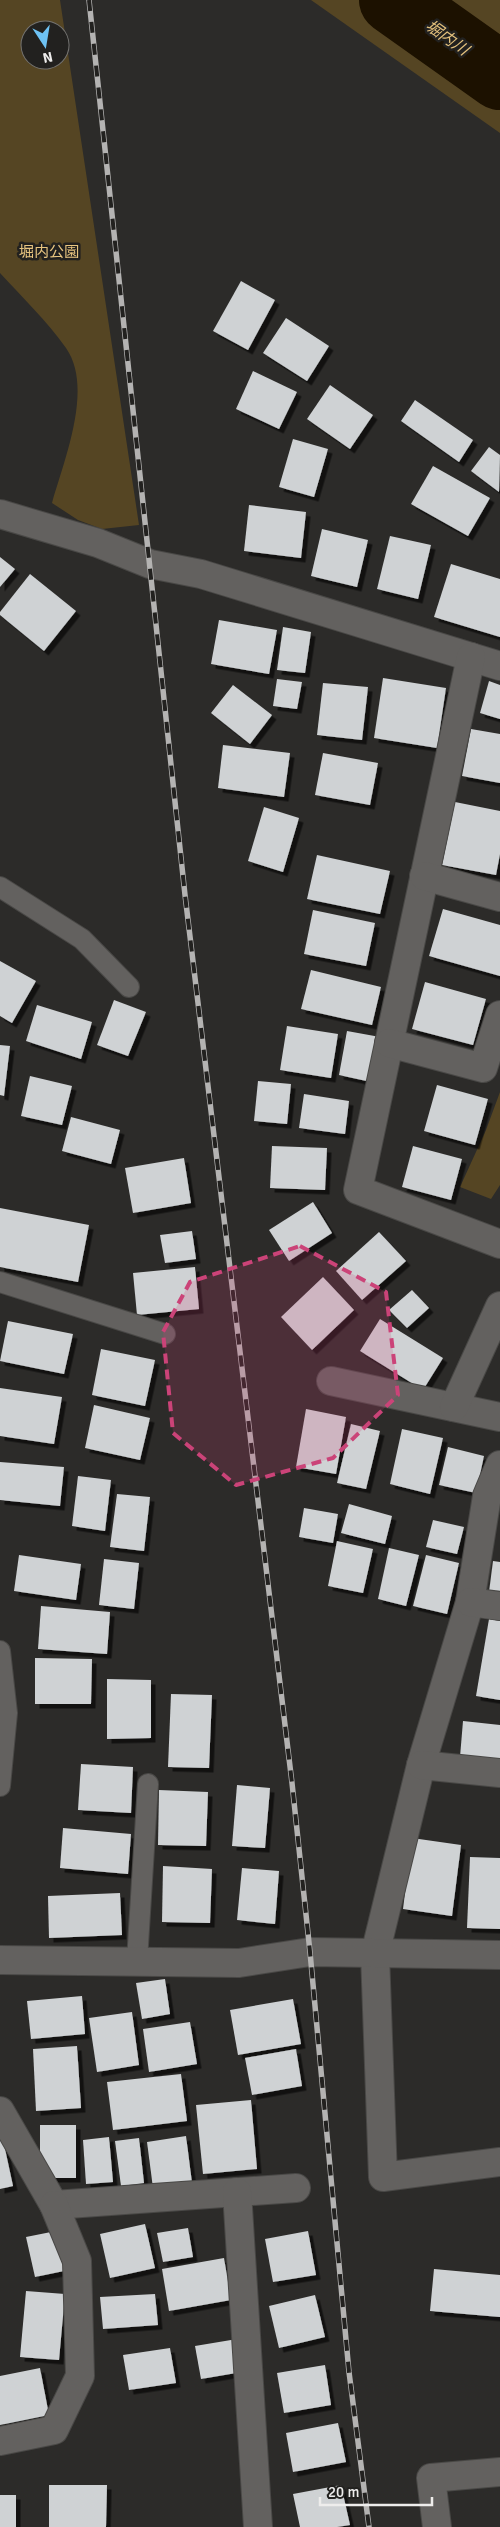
<svg xmlns="http://www.w3.org/2000/svg" width="500" height="2527" font-family="Signika,'Noto Sans JP',sans-serif">
<style>
.green{fill:#554523;fill-rule:evenodd}
.lines{fill:none;stroke-linecap:round;stroke-linejoin:round}
.river{stroke:#1c1100;stroke-width:68}
.building{fill:#cfd2d4;filter:url(#shadow)}
.service-casing{stroke:#494846;stroke-width:22}
.minor-casing{stroke:#494846;stroke-width:30}
.service{stroke:#63615f;stroke-width:20}
.minor{stroke:#63615f;stroke-width:28}
.rail-casing{stroke:#b4b3b2;stroke-width:5.5}
.rail{stroke:#22211f;stroke-width:4;stroke-dasharray:11;stroke-linecap:butt}
.marked{fill:#cb4378;fill-opacity:0.2;stroke:#cb4378;stroke-width:4;stroke-dasharray:10 6;stroke-linejoin:round}
.labels{text-anchor:middle;dominant-baseline:central;stroke-width:5;stroke-linejoin:round;paint-order:stroke}
.park-label{font-size:15px;fill:#e8c580;stroke:#22211f}
.water-label{font-size:16px;font-style:italic;fill:#e5c27d;stroke:#22211f}
</style>
<defs>
<filter id="shadow"><feDropShadow dx="4.5" dy="4.5" stdDeviation="0" flood-color="#0009"/></filter>
</defs>
<rect width="100%" height="100%" fill="#2c2b29"/>
<!-- green -->
<g class="green">
<path d="M 0,0 L 60,0 L 139,525 L 102,529 L 78,520 L 52,503 C 64,460 94,388 66,348 C 47,321 22,297 0,273 ZM 30,30 L 60,30 L 60,60 L 30,60 Z"/>
<polygon points="311,0 500,0 500,133"/>
<polygon points="500,1092 500,1185 491,1199 460,1187 486,1130"/>
</g>
<g class="lines">
<!-- river -->
<polyline class="river" points="393,0 500,76"/>
</g>
<!-- building -->
<g class="building">
<polygon points="241,281 275,300 248,350 213,331"/>
<polygon points="286,318 329,346 307,381 263,353"/>
<polygon points="253,371 297,392 279,429 236,409"/>
<polygon points="330,385 373,415 350,449 307,419"/>
<polygon points="415,400 473,440 459,462 401,421"/>
<polygon points="293,439 328,449 314,497 279,487"/>
<polygon points="489,447 500,455 499,492 471,471"/>
<polygon points="433,466 490,498 468,536 411,504"/>
<polygon points="249,505 306,512 301,558 244,551"/>
<polygon points="322,529 368,540 357,587 311,576"/>
<polygon points="390,536 431,545 418,599 377,589"/>
<polygon points="0,557 15,569 0,587"/>
<polygon points="451,564 500,579 500,637 434,617"/>
<polygon points="30,574 76,611 44,651 0,615 0,612"/>
<polygon points="219,620 277,630 269,674 211,664"/>
<polygon points="283,627 311,632 305,673 277,670"/>
<polygon points="383,678 446,688 437,748 374,738"/>
<polygon points="277,679 302,682 297,709 273,706"/>
<polygon points="489,681 500,685 500,719 480,713"/>
<polygon points="323,683 368,687 362,740 317,735"/>
<polygon points="233,685 272,715 250,744 211,713"/>
<polygon points="471,729 500,734 500,783 462,776"/>
<polygon points="223,745 290,753 284,797 218,788"/>
<polygon points="323,753 378,763 370,805 315,795"/>
<polygon points="455,802 500,811 500,854 496,875 442,865"/>
<polygon points="264,807 299,818 283,872 248,861"/>
<polygon points="317,855 390,871 380,914 307,899"/>
<polygon points="443,909 500,925 500,976 429,956"/>
<polygon points="313,910 375,923 366,966 304,954"/>
<polygon points="0,961 36,981 12,1023 0,1016"/>
<polygon points="311,970 381,987 372,1025 301,1009"/>
<polygon points="425,982 486,999 473,1045 412,1029"/>
<polygon points="114,1000 146,1012 128,1056 97,1045"/>
<polygon points="37,1005 92,1022 81,1059 26,1041"/>
<polygon points="287,1026 338,1034 331,1078 280,1070"/>
<polygon points="347,1031 380,1037 371,1082 339,1075"/>
<polygon points="0,1045 10,1046 4,1096 0,1095"/>
<polygon points="30,1076 72,1086 62,1125 21,1116"/>
<polygon points="258,1081 291,1084 287,1124 254,1121"/>
<polygon points="437,1085 488,1099 475,1145 424,1131"/>
<polygon points="304,1094 349,1101 345,1134 299,1128"/>
<polygon points="71,1117 120,1130 111,1164 62,1151"/>
<polygon points="272,1146 327,1148 325,1190 270,1188"/>
<polygon points="413,1146 462,1159 451,1200 402,1187"/>
<polygon points="184,1158 191,1203 133,1213 125,1168"/>
<polygon points="313,1202 332,1233 289,1261 269,1230"/>
<polygon points="0,1208 89,1225 78,1282 0,1267"/>
<polygon points="192,1231 196,1259 165,1263 160,1235"/>
<polygon points="379,1232 406,1261 362,1300 336,1271"/>
<polygon points="195,1267 199,1309 137,1315 133,1273"/>
<polygon points="323,1277 354,1310 312,1350 281,1317"/>
<polygon points="412,1290 429,1308 407,1328 389,1310"/>
<polygon points="380,1319 443,1358 423,1390 360,1351"/>
<polygon points="8,1321 73,1334 64,1374 0,1361"/>
<polygon points="101,1349 155,1360 145,1406 92,1395"/>
<polygon points="0,1388 62,1397 54,1444 0,1436"/>
<polygon points="94,1405 150,1418 140,1460 85,1448"/>
<polygon points="306,1409 346,1417 336,1474 296,1467"/>
<polygon points="351,1424 380,1431 366,1489 337,1483"/>
<polygon points="402,1429 443,1438 430,1494 390,1484"/>
<polygon points="448,1447 484,1456 476,1493 439,1485"/>
<polygon points="0,1462 64,1467 60,1506 0,1500"/>
<polygon points="78,1476 111,1480 105,1531 72,1526"/>
<polygon points="117,1494 150,1497 144,1551 110,1547"/>
<polygon points="349,1504 392,1516 385,1544 341,1533"/>
<polygon points="304,1508 338,1514 333,1543 299,1537"/>
<polygon points="433,1520 464,1527 457,1554 426,1547"/>
<polygon points="337,1541 373,1549 363,1593 328,1586"/>
<polygon points="389,1548 419,1555 406,1606 378,1599"/>
<polygon points="19,1555 81,1564 76,1600 14,1591"/>
<polygon points="426,1555 459,1563 447,1614 413,1606"/>
<polygon points="104,1559 139,1563 134,1609 99,1605"/>
<polygon points="493,1561 500,1562 500,1593 489,1592"/>
<polygon points="41,1606 110,1612 107,1654 38,1649"/>
<polygon points="489,1619 500,1621 500,1700 476,1696"/>
<polygon points="35,1658 92,1659 91,1704 35,1704"/>
<polygon points="107,1679 151,1680 151,1738 107,1739"/>
<polygon points="171,1694 212,1695 209,1768 168,1767"/>
<polygon points="463,1721 500,1725 500,1761 460,1757"/>
<polygon points="81,1764 133,1767 131,1813 78,1810"/>
<polygon points="237,1785 270,1788 265,1848 232,1846"/>
<polygon points="159,1790 208,1792 206,1846 158,1845"/>
<polygon points="63,1828 131,1834 128,1874 60,1868"/>
<polygon points="412,1838 461,1845 452,1916 403,1909"/>
<polygon points="470,1857 500,1858 500,1929 467,1928"/>
<polygon points="163,1866 212,1869 210,1923 162,1922"/>
<polygon points="242,1868 279,1871 275,1924 237,1920"/>
<polygon points="120,1893 122,1935 49,1938 48,1896"/>
<polygon points="165,1979 170,2014 142,2019 136,1983"/>
<polygon points="82,1996 85,2034 31,2039 27,2001"/>
<polygon points="293,1999 301,2044 238,2055 230,2010"/>
<polygon points="132,2012 139,2065 97,2072 89,2018"/>
<polygon points="190,2022 197,2064 149,2072 143,2029"/>
<polygon points="77,2046 81,2108 36,2111 33,2049"/>
<polygon points="296,2049 302,2086 252,2095 245,2058"/>
<polygon points="181,2074 187,2121 113,2130 107,2082"/>
<polygon points="251,2100 257,2169 203,2174 196,2105"/>
<rect x="40" y="2125" width="36" height="53"/>
<polygon points="2,2135 13,2186 0,2189 0,2136"/>
<polygon points="186,2136 192,2183 153,2188 147,2142"/>
<polygon points="109,2137 113,2182 86,2184 83,2140"/>
<polygon points="139,2138 144,2183 121,2186 115,2141"/>
<polygon points="145,2224 155,2268 110,2278 100,2234"/>
<polygon points="188,2228 193,2257 163,2262 157,2233"/>
<polygon points="56,2231 64,2271 35,2277 26,2237"/>
<polygon points="308,2231 316,2275 273,2282 265,2239"/>
<polygon points="224,2258 231,2300 169,2311 162,2269"/>
<polygon points="434,2269 500,2275 500,2317 430,2311"/>
<polygon points="26,2291 65,2294 59,2360 20,2357"/>
<polygon points="155,2294 158,2325 103,2329 100,2297"/>
<polygon points="315,2295 325,2337 279,2348 269,2306"/>
<polygon points="237,2339 242,2372 201,2379 195,2346"/>
<polygon points="170,2348 176,2383 129,2390 123,2355"/>
<polygon points="325,2365 331,2405 284,2413 277,2373"/>
<polygon points="40,2368 49,2415 0,2425 0,2376"/>
<polygon points="338,2423 346,2462 293,2472 286,2433"/>
<polygon points="49,2485 107,2485 106,2527 49,2527"/>
<polygon points="341,2485 350,2525 337,2527 300,2527 293,2494"/>
<rect x="0" y="2495" width="16" height="32"/>
</g>
<g class="lines">
<defs>
<g id="service">
<polyline points="0,887 82,939 129,987"/>
<polyline points="0,1282 165,1334"/>
<polyline points="0,1651 7,1713 0,1786"/>
<polyline points="137,1961 148,1784"/>
</g>
<g id="minor">
<polyline points="0,514 98,543 150,564 201,574 500,666"/>
<polyline points="471,657 358,1190 500,1244"/>
<polyline points="424,876 500,897"/>
<polyline points="389,1043 483,1068 500,1015"/>
<polyline points="331,1381 500,1417"/>
<polyline points="454,1407 500,1306"/>
<polyline points="500,1465 487,1496 470,1602 421,1765 375,1954 383,2177 500,2162"/>
<polyline points="470,1602 500,1606"/>
<polyline points="421,1765 500,1773"/>
<polyline points="0,1960 239,1963 310,1952 500,1955"/>
<polyline points="0,2111 54,2205 296,2188"/>
<polyline points="237,2192 258,2527"/>
<polyline points="0,2441 54,2430 80,2376 77,2261 54,2205"/>
<polyline points="437,2527 431,2478 500,2472"/>
</g>
</defs>
<!-- service casing -->
<use href="#service" class="service-casing"/>
<!-- minor casing -->
<use href="#minor" class="minor-casing"/>
<!-- service -->
<use href="#service" class="service"/>
<!-- minor -->
<use href="#minor" class="minor"/>
<defs>
<polyline id="rail" points="89,0 185,895 292,1783 310,1952 349,2372 369,2527"/>
</defs>
<!-- rail casing -->
<use href="#rail" class="rail-casing"/>
<!-- rail -->
<use href="#rail" class="rail"/>
</g>
<!-- marked area -->
<path class="marked" d="M 300,1246 L 386,1292 L 398,1395 L 333,1458 L 236,1485 L 173,1433 L 163,1332 L 190,1282 Z"/>
<g class="labels">
<!-- park labels -->
<g class="park-label">
<text x="49" y="252">堀内公園</text>
</g>
<!-- water labels -->
<g class="water-label">
<text transform="translate(447 38) rotate(35)">堀内川</text>
</g>
</g>
<!-- north arrow -->
<g transform="translate(45 45) rotate(168)"><circle r="24" fill="#22211f" stroke="#747371"/>
<path d="M0-4L9 19L0 12L-9 19Z" fill="#6ec2f3"/>
<text y="-8" font-size="14" font-weight="bold" text-anchor="middle" fill="#eeedec">N</text>
</g>
<!-- scale -->
<path d="M320 2497v8h112v-8" fill="none" stroke="#eeedec" stroke-width="2.5"/>
<text x="328" y="2497" font-size="15" fill="#eeedec" stroke="#22211f" stroke-width="4" paint-order="stroke">20 m</text>
</svg>
